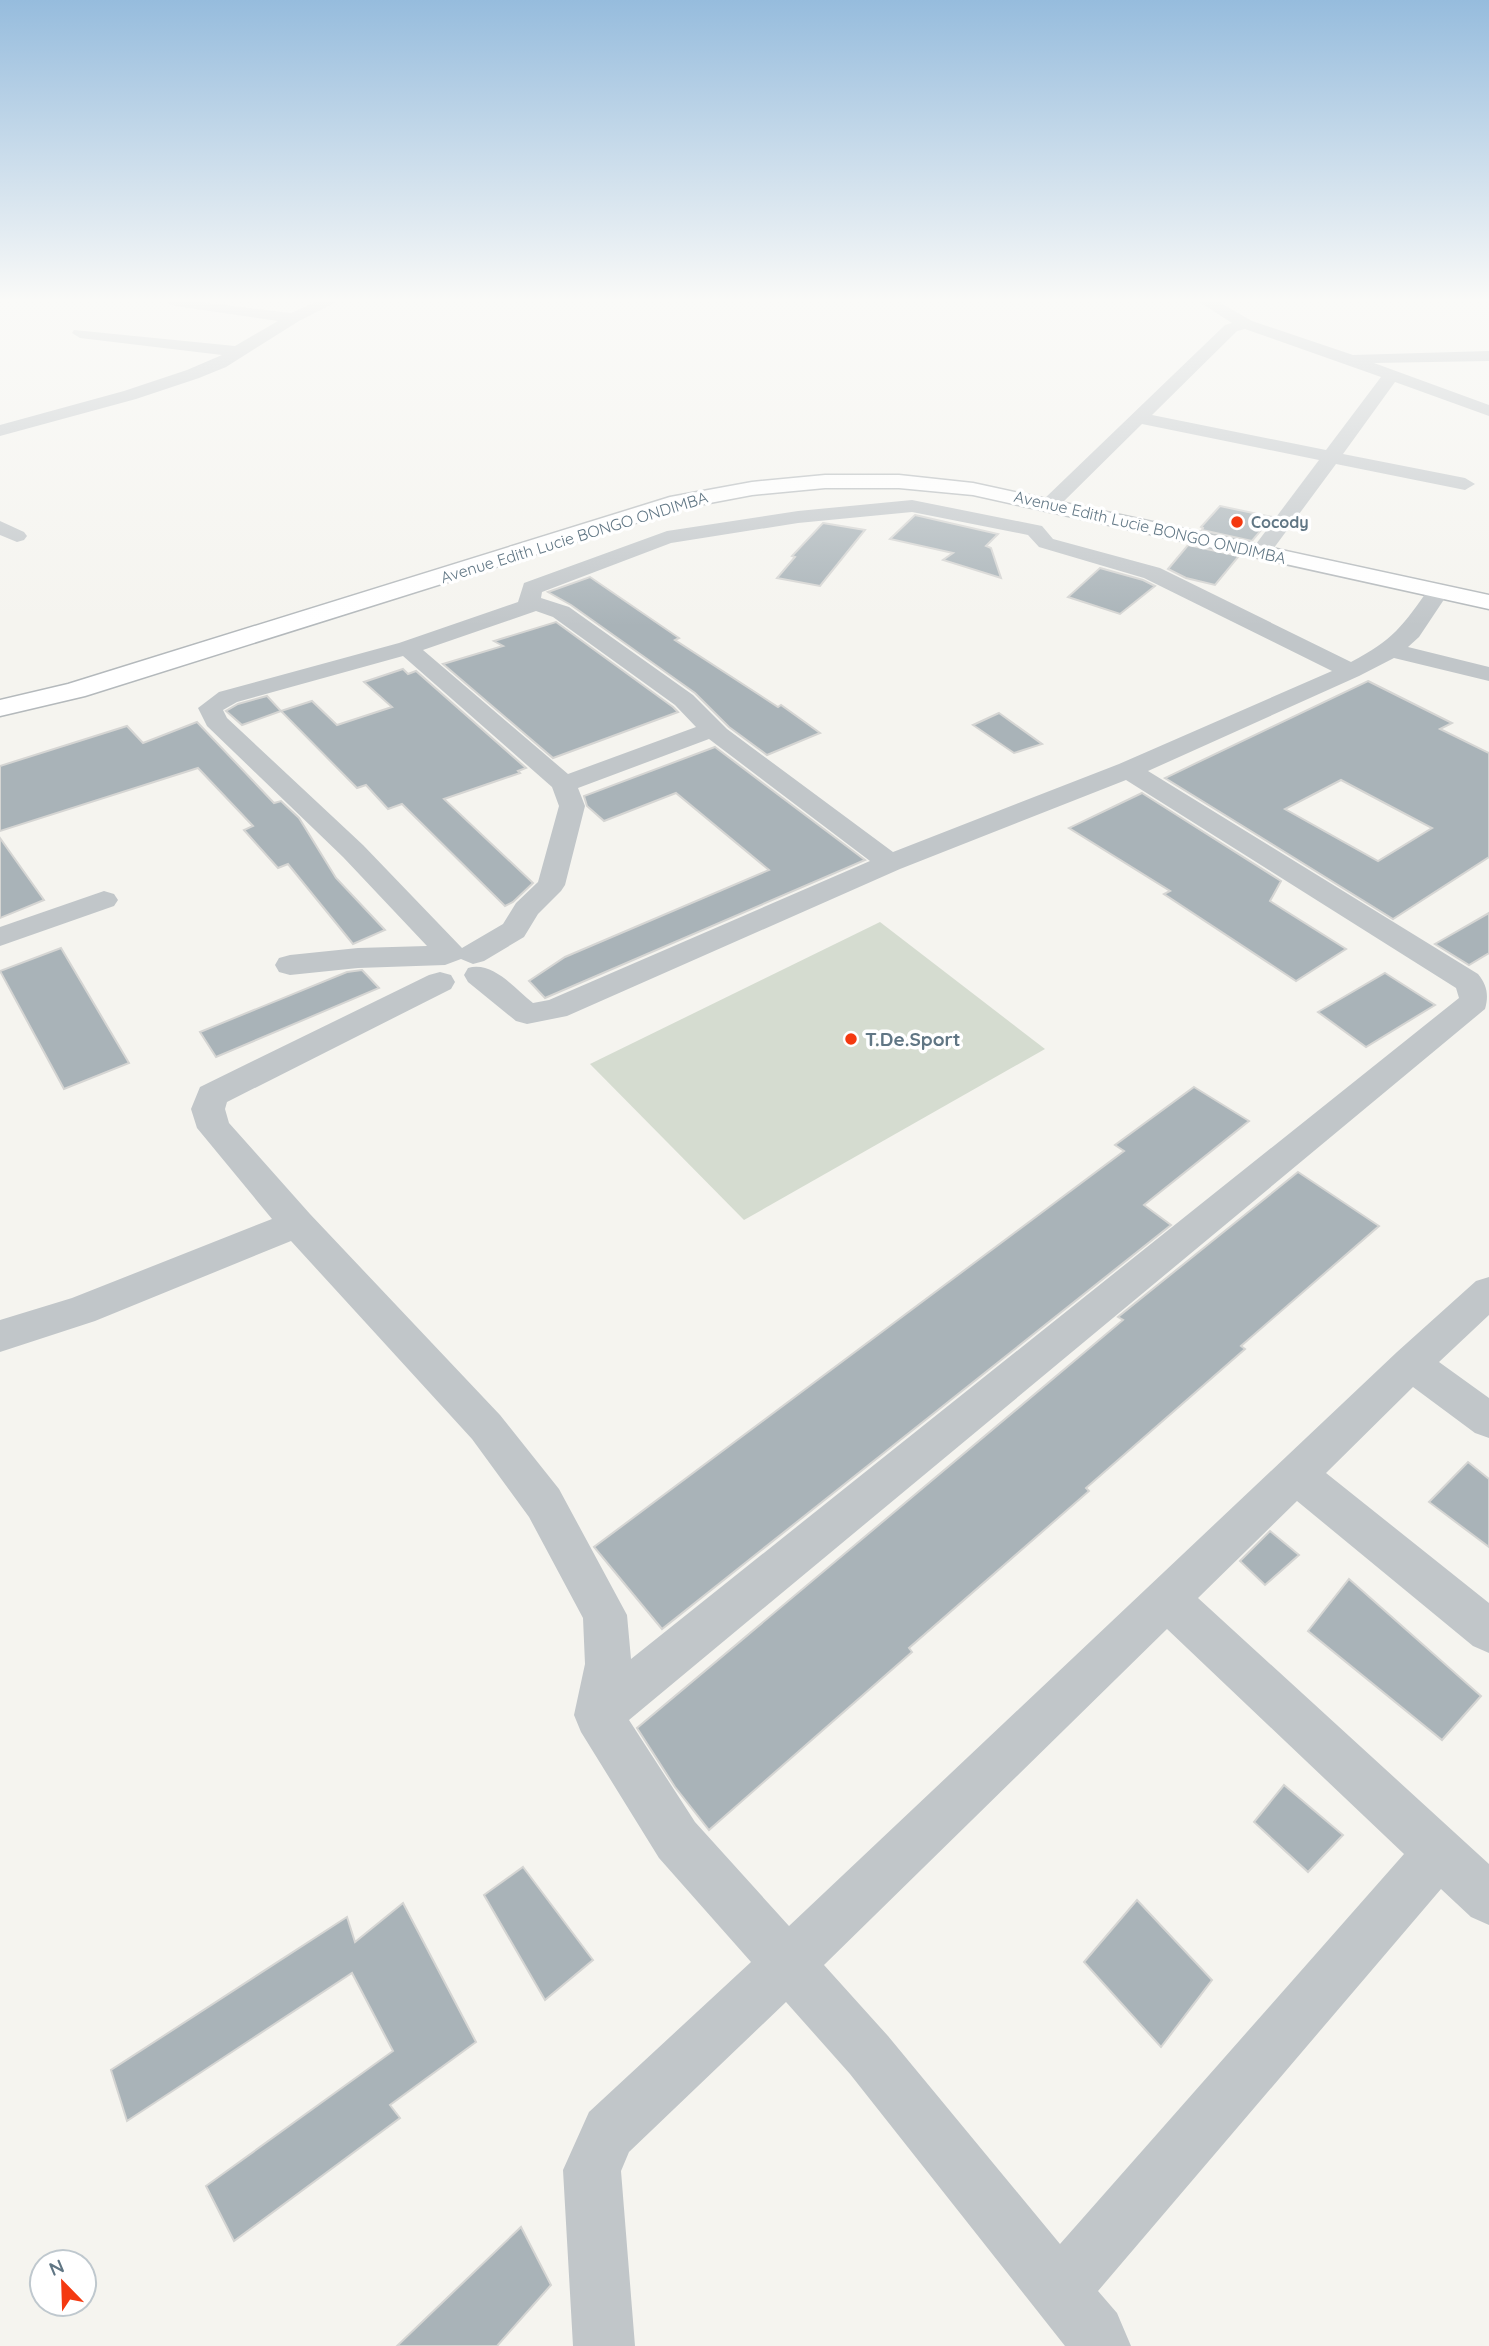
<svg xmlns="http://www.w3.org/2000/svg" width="1489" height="2346" font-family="Quicksand,sans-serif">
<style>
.green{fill:#d5dcd0}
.building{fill:#a9b3b8;stroke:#d5d5d3;stroke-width:2;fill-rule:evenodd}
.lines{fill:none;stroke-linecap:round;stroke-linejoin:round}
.major-casing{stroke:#b4b9bc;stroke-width:3}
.minor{fill:#c1c6c9;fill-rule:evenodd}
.major{fill:#fff;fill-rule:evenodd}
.poi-dot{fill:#f43910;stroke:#fff;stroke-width:2.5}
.labels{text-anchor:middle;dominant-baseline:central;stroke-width:7;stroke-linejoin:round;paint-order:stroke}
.far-poi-label{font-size:16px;font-weight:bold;fill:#607684;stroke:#fff;text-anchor:start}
.far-street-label{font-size:16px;fill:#607684;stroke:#fff}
.poi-label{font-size:19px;font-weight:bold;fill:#607684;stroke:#fff;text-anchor:start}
</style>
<rect width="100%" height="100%" fill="#f5f4ef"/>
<!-- green -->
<polygon class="green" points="880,922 1045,1049 744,1220 590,1064"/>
<!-- building -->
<g class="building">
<polygon points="1220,506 1272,517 1252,541 1202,530 1203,528 1201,527"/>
<polygon points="915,515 998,534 986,546 991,548 1001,578 943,560 953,553 890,539"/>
<polygon points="823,523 865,530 820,586 777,578 795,557 792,556"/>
<polygon points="1188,545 1239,556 1215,585 1186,578 1168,569"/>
<polygon points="1100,568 1143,580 1155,586 1120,614 1068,597"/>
<polygon points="590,577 679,638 675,640 778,707 781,705 820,733 767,755 729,727 695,693 571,605 548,592"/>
<polygon points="556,622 673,707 678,712 553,758 443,664 503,646 494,641"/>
<polygon points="403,669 408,674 416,671 526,768 518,771 520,773 444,799 533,883 513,902 505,906 402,804 388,809 366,785 357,788 281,711 312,701 337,725 392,707 364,682"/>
<path d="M 1368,681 L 1452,723 L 1440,729 L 1489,753 L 1489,857 L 1393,919 L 1165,778 ZM 1341,780 L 1432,828 L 1378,861 L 1285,809 Z"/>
<polygon points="267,696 281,711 242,725 226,711 238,704"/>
<polygon points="999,713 1042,744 1014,753 973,725"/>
<polygon points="197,722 274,803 281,801 299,818 336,878 385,930 353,944 288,864 278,868 244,830 253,826 198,768 0,831 0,766 127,726 143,743"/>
<polygon points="715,747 865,860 545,998 529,981 565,957 769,870 676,793 604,821 587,806 584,796"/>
<polygon points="1142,793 1281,881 1270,901 1346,949 1296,981 1164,894 1170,891 1069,828"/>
<polygon points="0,838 44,900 0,918"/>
<polygon points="1489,913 1489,953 1469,965 1435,944"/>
<polygon points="61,948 129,1063 64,1089 0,971"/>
<polygon points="362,970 379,988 216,1057 200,1032 347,972"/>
<polygon points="1385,973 1435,1005 1366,1047 1318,1012"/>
<polygon points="1194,1087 1249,1121 1144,1205 1171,1225 662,1629 594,1547 1124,1151 1115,1145"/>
<polygon points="1298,1172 1379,1226 1241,1346 1245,1349 1086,1488 1089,1491 909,1648 912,1652 709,1830 675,1787 637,1728 1123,1320 1118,1317"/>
<polygon points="1468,1462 1489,1479 1489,1547 1429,1502"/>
<polygon points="1270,1531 1299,1555 1265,1585 1240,1561"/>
<polygon points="1349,1579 1481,1696 1442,1740 1308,1631"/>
<polygon points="1284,1785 1343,1835 1308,1872 1254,1822"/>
<polygon points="523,1867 593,1960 545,2000 484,1895"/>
<polygon points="1137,1900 1212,1980 1161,2047 1084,1962"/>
<polygon points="403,1903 476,2042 390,2105 400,2118 234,2241 206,2186 393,2051 352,1973 127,2121 111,2070 347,1917 355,1942"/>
<polygon points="521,2227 551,2285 497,2346 397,2346"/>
</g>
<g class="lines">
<defs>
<polygon id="major" points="825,475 899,475 973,483 1489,595 1489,609 973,495 899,488 825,488 752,495 683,508 85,696 0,716 0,700 68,684 670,497 752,482"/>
</defs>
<!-- major casing -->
<use href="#major" class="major-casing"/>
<!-- minor -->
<g class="minor">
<polygon points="169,298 291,313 324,298 344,298 299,321 226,367 199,378 136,399 0,436 0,425 124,391 187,370 222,355 80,338 72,333 74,330 235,346 278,321 175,306 170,304 167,301"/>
<path d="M 1193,298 L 1212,298 L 1252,321 L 1353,355 L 1489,351 L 1489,361 L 1374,363 L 1489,405 L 1489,416 L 1395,382 L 1343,454 L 1465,478 L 1475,484 L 1465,490 L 1336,464 L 1268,556 L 1254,556 L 1250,552 L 1319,460 L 1142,424 L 1057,508 L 1043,508 L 1040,504 L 1043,500 L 1225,325 L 1232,323 ZM 1245,329 L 1381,377 L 1326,450 L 1152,415 L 1237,331 Z"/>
<path d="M 912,500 L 1042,526 L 1053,539 L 1160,568 L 1351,662 C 1393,640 1403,626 1430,587 L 1446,587 L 1449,592 L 1419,637 L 1408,647 L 1489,667 L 1489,681 L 1394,658 L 1359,676 L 1148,771 L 1478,974 C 1487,985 1489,995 1485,1009 L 629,1720 L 695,1822 L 789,1926 L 1397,1352 L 1476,1281 L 1489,1277 L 1489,1315 L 1439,1362 L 1489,1398 L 1489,1438 L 1475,1433 L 1413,1387 L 1326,1473 L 1489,1603 L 1489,1653 L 1473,1646 L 1297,1501 L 1198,1598 L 1489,1864 L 1489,1925 L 1471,1917 L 1441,1889 L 1098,2291 L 1117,2313 L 1131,2346 L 1065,2346 L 850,2074 L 786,2002 L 629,2152 L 621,2171 L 635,2346 L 573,2346 L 563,2170 L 589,2112 L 751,1962 L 659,1858 L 581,1732 L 574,1715 L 585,1664 L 583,1618 L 529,1517 L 472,1439 L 291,1241 L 95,1321 L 0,1352 L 0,1320 L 72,1298 L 272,1219 L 197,1128 L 191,1109 L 200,1087 L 429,975 L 440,972 L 451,975 L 455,982 L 451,989 L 227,1102 L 225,1109 L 229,1123 L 310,1214 L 500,1415 L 559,1489 L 627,1615 L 631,1659 L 1459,998 L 1456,988 L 1126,780 L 900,869 L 567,1016 L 527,1024 L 516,1021 L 468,982 L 464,975 L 468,968 C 493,961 514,988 533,1003 L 549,1000 L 870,861 L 709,739 L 578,788 L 585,806 L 565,885 L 561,891 L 538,914 L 524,937 L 484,961 L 473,964 L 461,959 L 445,965 L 358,968 L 290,975 L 279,972 L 275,965 L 279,958 L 290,955 L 358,948 L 427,946 L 343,857 L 207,726 L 198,708 L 219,692 L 399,643 L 518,602 L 524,583 L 667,531 L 798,511 ZM 912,512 L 1028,535 L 1039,547 L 1144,578 L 1332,671 L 1119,764 L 893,852 L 727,729 L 693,695 L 569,607 L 541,598 L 542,592 L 671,543 L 798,523 ZM 536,611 L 553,617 L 675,705 L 696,727 L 568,774 L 423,650 ZM 403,656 L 552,787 L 559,806 L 538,882 L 516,903 L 503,924 L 462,948 L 363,845 L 227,718 L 223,710 L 237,702 ZM 1167,1629 L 1404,1854 L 1060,2244 L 888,2036 L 824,1965 Z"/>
<polygon points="0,521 24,532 27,536 24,540 17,542 0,535"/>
<polygon points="104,891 114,894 118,900 114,906 0,946 0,927"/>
</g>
<!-- major -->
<use href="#major" class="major"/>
</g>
<!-- sky -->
<linearGradient id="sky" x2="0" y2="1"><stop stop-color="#96bcdd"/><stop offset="0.48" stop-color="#fafaf8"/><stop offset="1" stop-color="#fafaf8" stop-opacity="0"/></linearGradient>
<rect width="1489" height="626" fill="url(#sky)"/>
<!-- markers -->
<g class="poi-dot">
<circle cx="1237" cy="522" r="7"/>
<circle cx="851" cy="1039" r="7"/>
</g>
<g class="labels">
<!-- far-poi labels -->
<g class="far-poi-label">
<text x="1251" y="522">Cocody</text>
</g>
<!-- far-street labels -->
<g class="far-street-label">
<text transform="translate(1150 527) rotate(13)">Avenue Edith Lucie BONGO ONDIMBA</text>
<text transform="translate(574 537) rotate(-17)">Avenue Edith Lucie BONGO ONDIMBA</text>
</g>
<!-- poi labels -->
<g class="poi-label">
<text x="865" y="1039">T.De.Sport</text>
</g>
</g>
<!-- north arrow -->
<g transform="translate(63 2283) rotate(337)"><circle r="33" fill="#ffffff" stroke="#bfc8ce" stroke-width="2"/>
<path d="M0-5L12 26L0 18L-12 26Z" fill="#f43910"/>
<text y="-10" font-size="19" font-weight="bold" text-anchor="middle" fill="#607684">N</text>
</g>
</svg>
